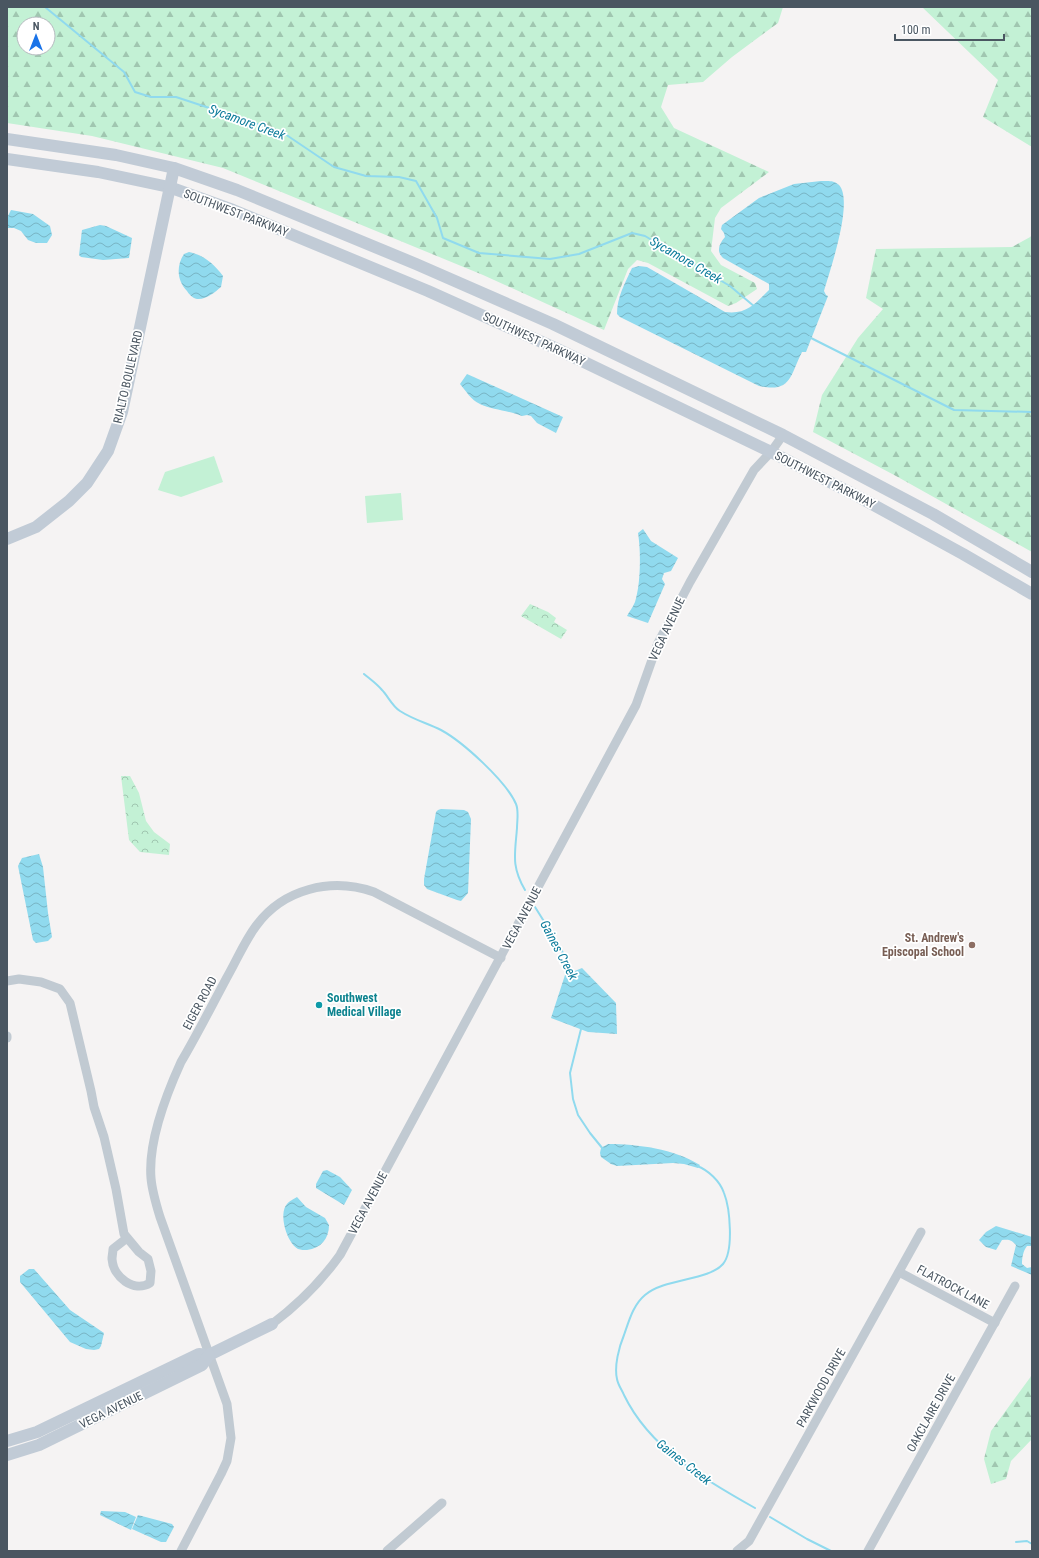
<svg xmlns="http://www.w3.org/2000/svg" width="1039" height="1558" font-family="'Roboto Condensed',sans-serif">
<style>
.grass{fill:#c3f1d5}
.forest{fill:url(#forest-firs);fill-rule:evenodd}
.park{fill:url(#park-crowns)}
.water{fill:url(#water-waves)}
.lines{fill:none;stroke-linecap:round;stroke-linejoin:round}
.stream{stroke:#90daee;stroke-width:2}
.street{stroke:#c1cad2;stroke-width:9}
.secondary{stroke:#c1cbd6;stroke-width:12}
.education-dot{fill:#8d6e63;stroke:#fff;stroke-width:1.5}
.culture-dot{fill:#0f9aa8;stroke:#fff;stroke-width:1.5}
.labels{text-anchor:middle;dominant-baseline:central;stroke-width:3.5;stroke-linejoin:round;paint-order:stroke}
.street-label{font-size:12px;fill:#4a5661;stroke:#fff}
.education-label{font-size:12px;font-weight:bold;fill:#785e54;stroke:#fff;text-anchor:end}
.culture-label{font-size:12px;font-weight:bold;fill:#0d838f;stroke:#fff;text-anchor:start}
.water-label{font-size:13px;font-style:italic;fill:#0c7c9b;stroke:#fff}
</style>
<defs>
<pattern id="forest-firs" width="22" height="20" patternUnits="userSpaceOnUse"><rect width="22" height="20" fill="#c3f1d5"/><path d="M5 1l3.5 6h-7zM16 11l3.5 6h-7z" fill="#a0c6b0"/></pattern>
<pattern id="park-crowns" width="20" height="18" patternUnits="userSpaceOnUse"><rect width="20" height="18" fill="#c3f1d5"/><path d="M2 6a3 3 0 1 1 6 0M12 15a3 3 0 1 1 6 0" fill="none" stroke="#a0c6b0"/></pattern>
<pattern id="water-waves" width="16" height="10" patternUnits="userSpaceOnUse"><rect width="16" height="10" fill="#90daee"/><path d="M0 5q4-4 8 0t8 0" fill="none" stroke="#78b4c4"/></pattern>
</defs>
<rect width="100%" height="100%" fill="#f5f3f3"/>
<!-- grass -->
<g class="grass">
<polygon points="214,456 223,482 181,497 158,490 165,472"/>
<polygon points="401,493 403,520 367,523 365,496"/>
</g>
<!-- forest -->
<g class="forest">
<path d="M 7,7 L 783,7 L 778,23 L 732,57 L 703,82 L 668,85 L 661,107 L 674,128 L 769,172 L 721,208 L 715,218 L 711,251 L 721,265 L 755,283 L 757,289 L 736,303 L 728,306 L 648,263 L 637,260 L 628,269 L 604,330 L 483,275 L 223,168 L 92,136 L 7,123 ZM 24,24 L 48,24 L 48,48 L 24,48 Z"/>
<polygon points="922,7 1032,7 1032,147 983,117 998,80"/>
<polygon points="1032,236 1032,552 896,476 813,432 822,395 858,338 883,309 866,298 876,249 1012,247"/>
<polygon points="1032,1375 1032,1439 1011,1461 1006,1479 991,1484 984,1459 991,1431"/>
</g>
<!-- park -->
<g class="park">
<polygon points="530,604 548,612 556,618 554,622 567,630 561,639 521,616"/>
<polygon points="121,776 130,776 139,793 146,821 154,832 170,844 169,855 140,852 129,840"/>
</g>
<!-- water -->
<g class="water">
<path d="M 821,181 C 828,181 834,180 839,185 C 854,201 830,270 824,291 L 826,295 L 828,296 L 806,352 L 802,352 C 790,376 791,393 759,386 L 620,317 L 617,314 C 617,297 625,283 632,268 L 639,266 L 647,267 L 725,312 C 746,315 755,304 769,290 L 769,284 L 723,258 C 716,251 719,244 725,237 L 724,233 L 721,229 L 722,225 L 759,198 L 794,184 Z"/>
<polygon points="11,210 33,214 50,226 52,235 47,243 36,243 28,240 21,231 14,228 7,228 7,218"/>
<polygon points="100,225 106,226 132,238 129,258 103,260 81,257 79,255 82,230"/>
<path d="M 189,252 C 204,255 214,264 223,276 L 221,287 C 215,292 206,300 197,299 C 192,298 189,294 187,291 C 177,281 176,266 184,254 Z"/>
<path d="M 467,374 L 563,417 L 556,433 L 537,423 L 531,416 L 527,415 L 522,416 C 507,410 492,410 480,404 C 471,400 466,391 460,384 Z"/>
<path d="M 643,529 L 651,541 L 678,558 L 671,571 L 664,573 L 662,579 L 665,584 L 648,623 L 627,616 C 629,612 633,607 635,602 C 641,584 641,551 638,533 Z"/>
<polygon points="441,809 464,810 468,812 471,819 468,893 461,901 457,900 427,889 424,885 424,879 436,812 438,810"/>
<polygon points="39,854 43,867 48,913 52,937 48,941 36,943 33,940 18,866 22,858"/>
<polygon points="582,968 616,1003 617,1034 588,1032 551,1018 565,975"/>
<path d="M 608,1144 C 638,1144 674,1149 700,1165 L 698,1168 L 684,1164 L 673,1163 L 617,1166 L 611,1164 L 601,1157 L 600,1153 L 601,1148 Z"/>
<polygon points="327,1170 340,1177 352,1190 344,1205 316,1188 316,1184 323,1171"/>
<path d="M 297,1197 L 306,1207 L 325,1218 L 329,1225 C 329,1239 321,1248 307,1250 C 304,1250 301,1250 298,1249 C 287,1243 278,1214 287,1204 C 289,1201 294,1199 297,1197 Z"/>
<path d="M 996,1226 L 1032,1237 L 1032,1246 L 1027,1246 C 1023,1251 1022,1258 1022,1264 L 1027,1268 L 1032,1267 L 1032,1275 L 1011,1266 L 1016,1245 C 1012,1240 1009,1239 1002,1240 L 996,1250 L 986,1247 L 979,1240 L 986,1232 Z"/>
<polygon points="29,1269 34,1269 70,1310 104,1333 101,1346 99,1349 94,1350 86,1349 70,1342 20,1282 20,1276"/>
<polygon points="101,1511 125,1512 136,1517 131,1530 100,1515"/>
<polygon points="138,1515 172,1524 174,1527 166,1542 161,1542 132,1529"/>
</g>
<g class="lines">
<!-- stream -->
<g class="stream">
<polyline points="45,7 124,72 135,92 151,97 176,97 282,132 334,167 366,176 399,177 416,181 437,218 443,238 479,253 550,259 579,254 632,233 645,236 730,286 755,307"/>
<polyline points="809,337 954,410 1032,412"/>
<path d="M 364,674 C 370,679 377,684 382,690 C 388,696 392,706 400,711 C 414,720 427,723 441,730 C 463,742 506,781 516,804 C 519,811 517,821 517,828 C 515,854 511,866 525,890"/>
<polyline points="535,907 560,947 573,974"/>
<polyline points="581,1029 570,1073 573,1099 578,1115 590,1133 603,1149"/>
<path d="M 697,1166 C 708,1170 720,1181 724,1193 C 730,1208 734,1251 723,1264 C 708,1281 665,1278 645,1295 C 633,1305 629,1321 624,1335 C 619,1347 614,1366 617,1379 C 618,1385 622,1390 624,1395 C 650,1449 705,1480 755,1508"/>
<polyline points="770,1517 807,1539 831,1551"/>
<polyline points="1016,1542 1027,1541 1032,1544"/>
</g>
<!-- street -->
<g class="street">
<path d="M 7,981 L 19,979 L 41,982 L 60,989 L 70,1003 L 91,1091 L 94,1107 L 104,1137 L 116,1189 L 124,1234 L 139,1252 L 148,1259 L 151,1271 L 150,1283 C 134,1293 113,1277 112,1259 C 112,1256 113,1252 113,1249 L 127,1238"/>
<polyline points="7,1036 7,1038"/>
<polyline points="899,1272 995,1323"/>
<path d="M 272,1324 C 300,1303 320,1283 340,1255 L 636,705 L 658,643 L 690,582 L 754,470 L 771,452 L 783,435"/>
<path d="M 181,1551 L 221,1474 L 227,1461 L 231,1438 L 227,1404 L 160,1217 C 156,1204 152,1191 151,1178 C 148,1142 166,1095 181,1062 C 197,1035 211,1007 226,979 C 236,962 244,942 256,926 C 283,889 331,877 374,892 L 501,958"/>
<polyline points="387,1551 442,1503"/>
<polyline points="737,1551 749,1541 921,1232"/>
<polyline points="868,1551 1015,1286"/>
</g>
<!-- secondary -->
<g class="secondary">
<polyline points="7,139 116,155 174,168 237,190 416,264 553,324 783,435 933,514 1032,572"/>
<polyline points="7,159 98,172 169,187 233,210 428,291 555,348 771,452 859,497 963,554 1032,594"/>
<polyline points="7,539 36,527 69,501 87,483 108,451 122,412 174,168"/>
<polyline points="7,1441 37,1432 199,1354 209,1355 272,1324"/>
<polyline points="7,1455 39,1445 202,1365 209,1355"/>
</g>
</g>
<!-- markers -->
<circle class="education-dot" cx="972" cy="945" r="4"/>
<circle class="culture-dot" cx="319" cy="1005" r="4"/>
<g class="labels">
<!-- street labels -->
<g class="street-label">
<text transform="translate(236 213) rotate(21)">SOUTHWEST PARKWAY</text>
<text transform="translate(534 339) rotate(25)">SOUTHWEST PARKWAY</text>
<text transform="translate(128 377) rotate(-77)">RIALTO BOULEVARD</text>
<text transform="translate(825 480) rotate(27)">SOUTHWEST PARKWAY</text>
<text transform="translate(667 629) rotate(-65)">VEGA AVENUE</text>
<text transform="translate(522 918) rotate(-62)">VEGA AVENUE</text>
<text transform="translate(200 1003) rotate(-62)">EIGER ROAD</text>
<text transform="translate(368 1203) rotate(-62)">VEGA AVENUE</text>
<text transform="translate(953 1287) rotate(28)">FLATROCK LANE</text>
<text transform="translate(821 1388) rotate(-61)">PARKWOOD DRIVE</text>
<text transform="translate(111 1410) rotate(-26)">VEGA AVENUE</text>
<text transform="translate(931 1413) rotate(-61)">OAKCLAIRE DRIVE</text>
</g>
<!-- education labels -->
<g class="education-label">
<text x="964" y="938">St. Andrew's<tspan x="964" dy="14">Episcopal School</tspan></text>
</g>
<!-- culture labels -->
<g class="culture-label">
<text x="327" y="998">Southwest<tspan x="327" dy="14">Medical Village</tspan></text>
</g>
<!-- water labels -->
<g class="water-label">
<text transform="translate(247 122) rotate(20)">Sycamore Creek</text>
<text transform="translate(686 260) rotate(30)">Sycamore Creek</text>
<text transform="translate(559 950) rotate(62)">Gaines Creek</text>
<text transform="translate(684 1462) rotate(38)">Gaines Creek</text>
</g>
</g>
<!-- border -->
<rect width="1039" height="1558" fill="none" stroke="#4a5661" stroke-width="16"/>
<!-- north arrow -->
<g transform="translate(36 36)"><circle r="19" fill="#ffffff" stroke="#b7bbc0"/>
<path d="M0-3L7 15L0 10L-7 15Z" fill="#1a73e8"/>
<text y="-6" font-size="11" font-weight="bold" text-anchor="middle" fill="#4a5661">N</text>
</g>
<!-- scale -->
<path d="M895 34v6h109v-6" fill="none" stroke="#4a5661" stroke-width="2"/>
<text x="901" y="34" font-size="12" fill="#4a5661" stroke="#ffffff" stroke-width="3" paint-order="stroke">100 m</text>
</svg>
